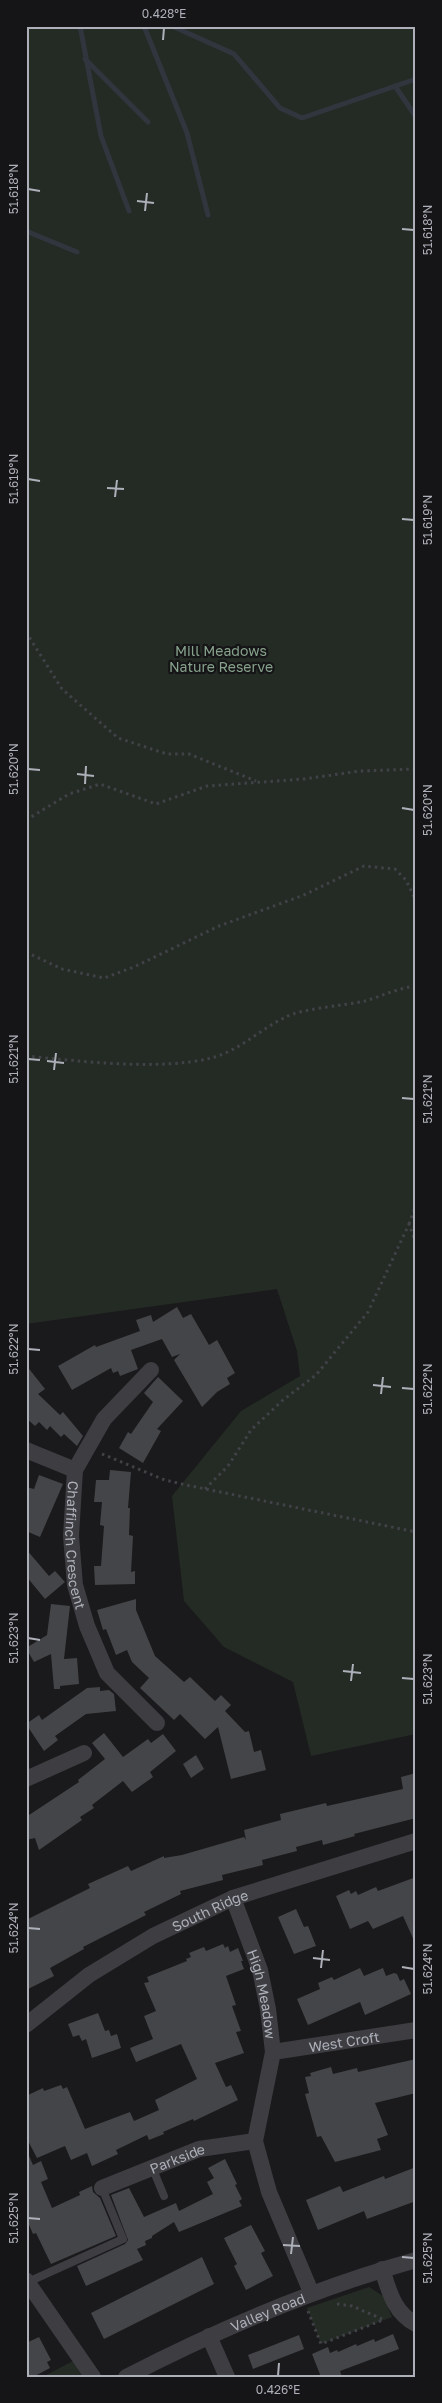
<svg xmlns="http://www.w3.org/2000/svg" width="442" height="2403" font-family="'Golos Text',sans-serif">
<style>
.green{fill:#242b25}
.lines{fill:none;stroke-linecap:round;stroke-linejoin:round}
.stream{stroke:#31363e;stroke-width:5}
.building{fill:#444548}
.path{stroke:#414247;stroke-width:3;stroke-dasharray:2.5 4;stroke-linecap:butt}
.lane{stroke:#3d3d42;stroke-width:8}
.street{stroke:#3d3d42;stroke-width:16}
.ticks{fill:none;stroke:#adb0b9;stroke-width:2}
.labels{text-anchor:middle;dominant-baseline:central;stroke-width:4.5;stroke-linejoin:round;paint-order:stroke}
.park-label{font-size:14px;fill:#87a28c;stroke:#151416}
.street-label{font-size:14px;fill:#adb0b9;stroke:#151416}
.neatline{fill:none;stroke:#adb0b9;stroke-width:2}
.ticks-label{font-size:12px;text-anchor:middle;fill:#adb0b9}
</style>
<rect width="100%" height="100%" fill="#1a191b"/>
<!-- green -->
<g class="green">
<polygon points="26,26 416,26 416,1734 311,1756 293,1682 224,1647 184,1601 172,1496 241,1411 300,1376 297,1351 277,1289 26,1324"/>
<polygon points="369,2287 383,2296 392,2317 321,2344 307,2308"/>
<polygon points="81,2357 93,2377 42,2377"/>
</g>
<g class="lines">
<!-- stream -->
<g class="stream">
<polyline points="80,26 101,136 129,211"/>
<polyline points="144,26 187,133 208,215"/>
<polyline points="172,26 234,54 280,108 302,118 416,79"/>
<polyline points="85,59 148,122"/>
<polyline points="395,86 416,117"/>
<polyline points="26,231 77,252"/>
</g>
</g>
<!-- building -->
<g class="building">
<polygon points="177,1307 183,1318 191,1314 209,1345 217,1340 235,1373 227,1378 230,1384 217,1392 202,1407 174,1360 180,1354 172,1357 162,1339 131,1350 138,1369 120,1376 118,1371 113,1373 111,1368 72,1390 58,1366 95,1345 96,1347 140,1331 136,1320 151,1315 153,1322"/>
<polygon points="26,1365 45,1389 38,1394 60,1415 63,1412 83,1436 77,1446 64,1434 61,1437 50,1426 47,1430 39,1422 35,1426 26,1418"/>
<polygon points="158,1377 183,1401 157,1429 161,1431 143,1463 119,1448 128,1432 131,1434 153,1402 144,1393"/>
<polygon points="110,1470 131,1472 128,1508 130,1508 129,1535 133,1536 131,1572 135,1571 135,1584 95,1585 94,1566 101,1566 104,1526 100,1525 102,1502 94,1502 96,1480 109,1480"/>
<polygon points="39,1475 63,1484 40,1537 26,1531 26,1487 34,1489"/>
<polygon points="26,1549 49,1576 55,1571 65,1582 45,1599 26,1576"/>
<polygon points="136,1599 136,1610 155,1656 184,1682 190,1677 215,1701 221,1695 231,1705 225,1711 245,1732 249,1731 254,1752 261,1750 266,1770 231,1779 218,1727 205,1739 180,1714 174,1720 140,1688 149,1678 132,1662 127,1650 116,1655 106,1629 103,1630 97,1610"/>
<polygon points="51,1604 70,1606 64,1659 77,1658 79,1684 60,1686 60,1689 54,1689 51,1654 34,1662 26,1648 47,1635"/>
<polygon points="100,1687 100,1691 109,1690 114,1694 116,1711 86,1714 55,1736 58,1740 44,1751 26,1724 39,1715 42,1720 87,1688"/>
<polygon points="104,1733 123,1757 148,1739 151,1743 163,1734 176,1751 150,1772 153,1777 132,1792 123,1781 92,1805 94,1808 80,1817 82,1820 39,1850 35,1838 26,1840 26,1817 79,1782 78,1780 105,1759 92,1743"/>
<polygon points="196,1755 204,1769 191,1778 183,1764"/>
<polygon points="416,1773 416,1818 354,1834 355,1836 323,1845 322,1840 296,1847 297,1851 262,1860 263,1865 222,1875 223,1880 180,1891 181,1894 144,1912 146,1915 83,1947 84,1949 50,1968 54,1976 26,1990 26,1920 90,1888 88,1884 128,1866 131,1871 164,1856 164,1858 182,1855 244,1837 246,1840 244,1830 281,1820 280,1814 326,1803 327,1806 403,1789 401,1777"/>
<polygon points="416,1877 416,1945 403,1916 373,1929 368,1921 350,1929 336,1896 349,1890 351,1894 356,1891 358,1895 376,1887 378,1891"/>
<polygon points="296,1909 304,1927 308,1926 316,1946 294,1954 278,1917"/>
<polygon points="223,1944 225,1948 228,1946 230,1952 238,1948 243,1961 241,1961 244,1969 226,1976 236,2005 232,2006 241,2031 236,2032 244,2053 215,2063 226,2087 231,2085 238,2100 194,2121 193,2119 163,2132 164,2134 149,2140 147,2135 116,2150 118,2154 92,2166 87,2153 71,2160 65,2146 37,2158 26,2137 26,2096 43,2088 44,2091 61,2085 63,2089 67,2087 85,2129 130,2112 134,2121 159,2110 155,2100 197,2079 181,2044 136,2062 130,2048 153,2039 144,2016 156,2011 144,1983 149,1982 147,1977 187,1961 186,1959 191,1957 189,1953 204,1947 206,1951"/>
<polygon points="360,1968 364,1976 383,1968 386,1976 394,1973 397,1974 400,1981 404,1979 411,1994 365,2015 360,2002 308,2025 297,1999 320,1989 318,1983 332,1977 334,1980"/>
<polygon points="98,2013 105,2031 109,2030 111,2036 117,2034 121,2048 92,2058 86,2039 82,2041 79,2035 73,2037 68,2024"/>
<polygon points="416,2059 416,2093 375,2103 388,2135 377,2139 381,2150 335,2162 321,2136 317,2137 305,2094 309,2093 305,2077 311,2076 310,2073 331,2067 333,2074 357,2068 358,2072"/>
<polygon points="26,2149 33,2165 41,2161 48,2179 41,2182 52,2208 80,2195 79,2192 92,2186 93,2192 100,2198 116,2236 51,2264 36,2233 33,2234 26,2218"/>
<polygon points="225,2159 237,2184 235,2185 242,2199 239,2201 242,2206 179,2232 174,2222 152,2236 152,2238 145,2241 146,2245 137,2249 143,2260 86,2286 77,2266 125,2244 128,2240 111,2195 129,2188 144,2217 176,2203 179,2211 213,2194 207,2182 214,2178 208,2168"/>
<polygon points="416,2167 416,2201 367,2219 364,2211 318,2230 306,2200 340,2186 343,2192 384,2176 385,2179"/>
<polygon points="251,2225 265,2251 261,2253 273,2276 246,2290 234,2266 237,2264 224,2238"/>
<polygon points="202,2257 214,2284 104,2339 91,2313"/>
<polygon points="393,2334 399,2349 340,2371 342,2377 321,2377 312,2354 328,2347 330,2353 337,2350 338,2352 356,2344 357,2346 374,2339 375,2342"/>
<polygon points="299,2335 304,2349 253,2369 248,2355"/>
<polygon points="39,2337 51,2360 47,2362 50,2368 33,2377 26,2377 26,2343"/>
</g>
<g class="lines">
<!-- path -->
<g class="path">
<polyline points="26,632 62,689 118,738 167,754 189,754 256,781"/>
<polyline points="26,820 69,794 100,784 156,804 207,786 304,779 360,771 416,769"/>
<polyline points="26,952 62,969 104,978 134,967 219,926 304,895 364,866 395,869 406,880 416,901"/>
<path d="M 26,1056 C 79,1061 160,1071 211,1058 C 239,1051 259,1030 284,1018 C 301,1008 344,1006 365,1001 C 382,996 398,988 416,986"/>
<polyline points="409,1224 416,1205"/>
<polyline points="102,1454 165,1480 186,1485 416,1532"/>
<polyline points="205,1489 228,1466 251,1430 283,1400 316,1375 368,1312 409,1224 416,1244"/>
<polyline points="337,2304 352,2306 382,2319"/>
<polyline points="308,2311 321,2344 383,2320"/>
</g>
<!-- lane -->
<g class="lane">
<polyline points="152,2167 164,2196"/>
<polyline points="28,2282 123,2239 102,2188"/>
</g>
<!-- street -->
<g class="street">
<path id="s1" d="M 151,1370 L 104,1419 L 75,1470 L 71,1536 L 75,1585 L 87,1626 L 107,1673 L 157,1723"/>
<polyline points="26,1450 75,1470"/>
<polyline points="26,1779 84,1753"/>
<path id="s2" d="M 233,1898 L 260,1970 L 268,2009 L 273,2052 L 255,2141 L 269,2192 L 311,2292"/>
<path id="s3" d="M 26,2025 L 89,1975 L 153,1936 L 233,1898 L 416,1841"/>
<path id="s4" d="M 273,2052 L 416,2030"/>
<path id="s5" d="M 102,2188 L 199,2149 L 255,2141"/>
<path d="M 382,2269 C 389,2291 394,2313 416,2324"/>
<polyline points="26,2280 93,2377"/>
<polyline points="209,2336 227,2377"/>
<path id="s6" d="M 126,2377 C 219,2329 315,2288 416,2260"/>
</g>
</g>
<!-- ticks -->
<path class="ticks" d="M 163,40 L 164,28M 28,189 L 40,191M 137,201 L 154,203M 145,211 L 147,193M 402,229 L 414,230M 28,479 L 40,481M 107,488 L 124,489M 115,497 L 117,480M 402,519 L 414,520M 28,769 L 40,770M 77,774 L 94,776M 85,784 L 86,766M 402,808 L 414,810M 28,1059 L 40,1060M 47,1061 L 64,1063M 54,1070 L 56,1053M 402,1098 L 414,1099M 28,1349 L 40,1350M 373,1385 L 391,1387M 402,1388 L 414,1389M 381,1394 L 383,1377M 28,1638 L 40,1640M 343,1671 L 361,1673M 402,1678 L 414,1679M 351,1681 L 353,1664M 28,1928 L 40,1929M 313,1958 L 330,1960M 402,1967 L 414,1969M 321,1968 L 323,1950M 28,2218 L 40,2219M 283,2245 L 300,2246M 291,2254 L 293,2237M 402,2257 L 414,2258M 278,2376 L 279,2363"/>
<g class="labels">
<!-- park labels -->
<g class="park-label">
<text x="221" y="650">Mill Meadows<tspan x="221" dy="16">Nature Reserve</tspan></text>
</g>
<!-- street labels -->
<g class="street-label">
<text stroke="none"><textPath href="#s1" startOffset="202">Chaffinch Crescent</textPath></text>
<text stroke="none"><textPath href="#s3" startOffset="218">South Ridge</textPath></text>
<text stroke="none"><textPath href="#s2" startOffset="101">High Meadow</textPath></text>
<text stroke="none"><textPath href="#s4" startOffset="72">West Croft</textPath></text>
<text stroke="none"><textPath href="#s5" startOffset="81">Parkside</textPath></text>
<text stroke="none"><textPath href="#s6" startOffset="156">Valley Road</textPath></text>
</g>
</g>
<!-- border -->
<rect width="442" height="2403" fill="none" stroke="#151416" stroke-width="55"/>
<rect x="28" y="28" width="386" height="2348" class="neatline"/>
<g class="ticks-label">
<text x="164" y="18">0.428°E</text>
<text transform="translate(14 189) rotate(-90)" y="4">51.618°N</text>
<text transform="translate(428 230) rotate(-90)" y="4">51.618°N</text>
<text transform="translate(14 479) rotate(-90)" y="4">51.619°N</text>
<text transform="translate(428 520) rotate(-90)" y="4">51.619°N</text>
<text transform="translate(14 769) rotate(-90)" y="4">51.620°N</text>
<text transform="translate(428 810) rotate(-90)" y="4">51.620°N</text>
<text transform="translate(14 1059) rotate(-90)" y="4">51.621°N</text>
<text transform="translate(428 1099) rotate(-90)" y="4">51.621°N</text>
<text transform="translate(14 1349) rotate(-90)" y="4">51.622°N</text>
<text transform="translate(428 1389) rotate(-90)" y="4">51.622°N</text>
<text transform="translate(14 1638) rotate(-90)" y="4">51.623°N</text>
<text transform="translate(428 1679) rotate(-90)" y="4">51.623°N</text>
<text transform="translate(14 1928) rotate(-90)" y="4">51.624°N</text>
<text transform="translate(428 1969) rotate(-90)" y="4">51.624°N</text>
<text transform="translate(14 2218) rotate(-90)" y="4">51.625°N</text>
<text transform="translate(428 2258) rotate(-90)" y="4">51.625°N</text>
<text x="278" y="2394">0.426°E</text>
</g>
</svg>
